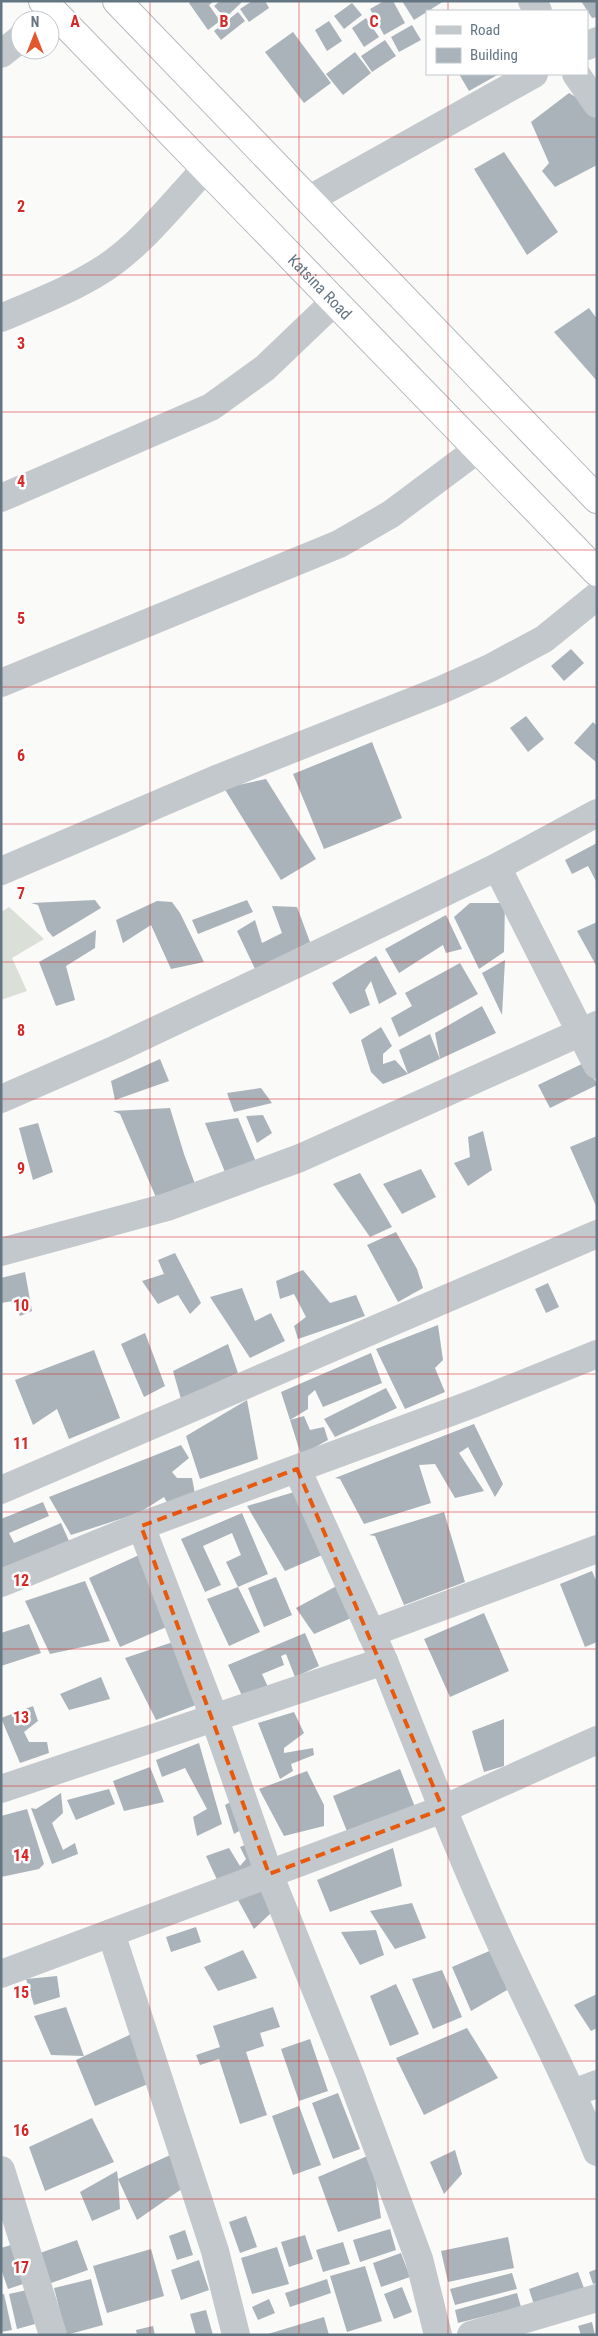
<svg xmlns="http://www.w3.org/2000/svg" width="598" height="2336" font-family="'Roboto Condensed',sans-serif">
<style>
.green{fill:#dadfd7}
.building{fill:#aab3b9}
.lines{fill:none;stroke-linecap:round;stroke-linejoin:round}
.trunk-casing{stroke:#b4b9bd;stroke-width:30}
.minor{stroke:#c3c8cc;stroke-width:28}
.tertiary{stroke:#c3c8cc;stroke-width:28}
.trunk{stroke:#fff;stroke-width:28}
.marked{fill:none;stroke:#e8590c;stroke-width:4;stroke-dasharray:10 6;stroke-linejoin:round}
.grid{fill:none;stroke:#d62828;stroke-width:1;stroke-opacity:0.55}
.labels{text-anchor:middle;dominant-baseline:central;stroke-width:5;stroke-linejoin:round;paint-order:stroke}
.street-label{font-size:16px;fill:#657683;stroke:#fff}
.grid-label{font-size:16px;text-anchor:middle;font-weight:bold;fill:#d62828;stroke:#fff;stroke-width:5;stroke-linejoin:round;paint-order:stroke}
</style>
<rect width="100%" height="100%" fill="#fafaf8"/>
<!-- green -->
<polygon class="green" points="9,907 44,939 12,958 27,991 1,1000 1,912"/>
<!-- building -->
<g class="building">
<polygon points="191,1 214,1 209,5 220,21 208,30 189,3"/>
<polygon points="220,1 240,1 241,3 225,18 214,6"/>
<polygon points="252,1 265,1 269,8 249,22 240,9"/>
<polygon points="384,1 393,1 405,23 384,35 370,9"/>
<polygon points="402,1 444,1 414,20"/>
<polygon points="581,1 597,1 597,17 592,18"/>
<polygon points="352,3 362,15 344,29 334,16"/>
<polygon points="238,12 245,21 221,40 214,31"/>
<polygon points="366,18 379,37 364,47 352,28"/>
<polygon points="329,21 342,41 327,51 315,30"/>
<polygon points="412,25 421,40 399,52 391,37"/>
<polygon points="293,32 331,83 304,103 265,52"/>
<polygon points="385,40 396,56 372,72 361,56"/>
<polygon points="355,52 371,73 343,95 326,74"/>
<polygon points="459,74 499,74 469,91"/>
<polygon points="569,93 596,109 597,165 555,187 542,171 549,163 531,122"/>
<polygon points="504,152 558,232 527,255 474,169"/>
<polygon points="589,308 597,319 597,381 554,332"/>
<polygon points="571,649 584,663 564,681 551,666"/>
<polygon points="526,716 544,739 528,752 510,728"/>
<polygon points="593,722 597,726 597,763 574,743"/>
<polygon points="372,742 402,818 324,849 293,774"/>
<polygon points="266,779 316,859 281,880 224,788"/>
<polygon points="597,843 597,883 588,866 572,874 565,860"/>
<polygon points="95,900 101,908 53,937 47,930 38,905 31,903"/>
<polygon points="247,900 253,912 198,934 192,920"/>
<polygon points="157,901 172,902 180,913 204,962 171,969 151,925 123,943 116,920"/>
<polygon points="470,903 505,903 504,952 479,969 454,917"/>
<polygon points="272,906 297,907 310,942 255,969 237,931 255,920 262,943 282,933"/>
<polygon points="446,915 462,949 446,953 443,945 399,973 385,949"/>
<polygon points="597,922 597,967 577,931"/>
<polygon points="96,930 95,948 66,966 75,1000 56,1006 39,962"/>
<polygon points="376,956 397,994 379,1004 371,981 365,990 370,1005 350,1014 332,983"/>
<polygon points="505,960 502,1015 482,973"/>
<polygon points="460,963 478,994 399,1037 391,1018 412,1006 405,993"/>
<polygon points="482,1006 496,1033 440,1059 435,1033"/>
<polygon points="381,1027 392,1046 383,1054 383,1064 395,1060 408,1074 399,1050 430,1034 440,1059 408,1074 383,1084 371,1072 361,1040"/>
<polygon points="160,1059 169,1081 115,1100 111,1081"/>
<polygon points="586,1062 597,1085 550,1108 538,1085"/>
<polygon points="261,1088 272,1103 234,1112 227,1093"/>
<polygon points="170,1108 184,1154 198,1192 158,1202 120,1114 113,1111"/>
<polygon points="263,1115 272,1133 257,1143 246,1116"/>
<polygon points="238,1118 256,1162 227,1177 205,1123"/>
<polygon points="38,1123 53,1172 33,1180 19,1128"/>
<polygon points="483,1131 492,1170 468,1186 454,1163 470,1157 468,1137"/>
<polygon points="597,1136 597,1208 570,1147"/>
<polygon points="421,1169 436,1197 402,1214 383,1184"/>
<polygon points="360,1173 392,1227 370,1237 333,1184"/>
<polygon points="396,1232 417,1269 423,1288 398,1302 367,1245"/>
<polygon points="175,1253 201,1303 190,1314 178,1295 158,1304 142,1281 164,1274 158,1260"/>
<polygon points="303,1270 330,1303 356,1295 365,1316 298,1339 294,1326 306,1317 294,1294 280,1299 276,1281"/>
<polygon points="25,1272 32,1311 20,1316 13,1301 1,1303 1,1278"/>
<polygon points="548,1283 559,1307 546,1313 535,1289"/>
<polygon points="242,1288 255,1321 271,1313 285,1341 250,1358 210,1297"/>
<polygon points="438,1325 443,1360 435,1368 445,1392 405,1409 376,1349"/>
<polygon points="145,1333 165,1386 144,1397 121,1344"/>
<polygon points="228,1344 238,1373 181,1399 173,1371"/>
<polygon points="94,1350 120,1418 69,1439 57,1409 33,1425 15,1380"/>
<polygon points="371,1353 382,1383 323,1407 315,1390 308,1396 308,1409 290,1420 281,1392"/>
<polygon points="386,1388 397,1408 335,1437 324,1419"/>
<polygon points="247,1400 258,1459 200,1479 186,1436"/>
<polygon points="304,1416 310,1430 324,1427 328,1440 301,1455 290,1420"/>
<polygon points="474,1424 503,1484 495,1497 468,1447 459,1453 484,1491 455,1498 435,1464 419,1465 431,1503 364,1524 340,1479 335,1478"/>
<polygon points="181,1445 189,1458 172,1472 177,1478 192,1478 195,1494 170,1508 164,1497 139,1513 71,1535 49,1497"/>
<polygon points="301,1490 329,1552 285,1571 247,1506"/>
<polygon points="43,1502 49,1516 9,1533 14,1543 61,1523 69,1541 1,1570 1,1519"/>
<polygon points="444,1512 465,1582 404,1605 375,1536 369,1535"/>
<polygon points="242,1513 268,1574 238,1587 226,1562 241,1555 232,1533 203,1546 221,1585 205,1592 181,1539"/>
<polygon points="150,1550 178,1622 120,1647 89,1578"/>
<polygon points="592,1571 597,1583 597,1642 585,1647 560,1584"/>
<polygon points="276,1577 292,1615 264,1627 248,1588"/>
<polygon points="85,1581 110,1641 50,1654 25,1601"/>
<polygon points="342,1583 356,1616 314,1634 296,1608"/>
<polygon points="238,1587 260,1632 229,1646 207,1599"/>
<polygon points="484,1613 509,1671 450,1697 424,1639"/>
<polygon points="29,1624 41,1653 1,1666 1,1633"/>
<polygon points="305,1633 319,1666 295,1677 286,1654 281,1656 284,1665 262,1674 268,1687 243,1698 228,1665"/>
<polygon points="179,1640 204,1702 156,1720 125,1658"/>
<polygon points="101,1677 110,1699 69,1710 60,1694"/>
<polygon points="33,1706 38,1721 24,1732 29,1742 47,1742 49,1753 20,1763 1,1718"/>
<polygon points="294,1712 304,1733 284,1748 284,1753 313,1748 314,1755 291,1764 293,1771 280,1779 258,1723"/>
<polygon points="504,1719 504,1766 484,1772 472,1731"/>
<polygon points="199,1743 222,1824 197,1836 193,1817 207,1809 185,1768 162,1777 156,1760"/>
<polygon points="150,1767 164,1802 124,1811 113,1781"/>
<polygon points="400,1769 415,1807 348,1834 333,1796"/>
<polygon points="307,1771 324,1805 324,1826 284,1836 259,1789"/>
<polygon points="109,1789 115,1804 76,1820 67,1800"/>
<polygon points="61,1793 63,1813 52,1823 63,1850 75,1843 78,1854 52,1864 31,1808 36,1809"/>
<polygon points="242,1796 246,1827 234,1834 225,1805"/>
<polygon points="27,1809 44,1864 39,1869 1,1877 1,1816"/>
<polygon points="252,1842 260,1869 219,1884 206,1856 229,1848 240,1866 246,1859 240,1847"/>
<polygon points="393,1848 402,1886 330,1912 317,1880"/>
<polygon points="264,1886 272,1912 254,1929 238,1900"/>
<polygon points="412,1903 426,1938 395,1949 370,1911"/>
<polygon points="196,1927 201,1942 171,1952 166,1937"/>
<polygon points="376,1930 384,1955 360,1965 341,1932"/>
<polygon points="501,1946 507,1990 471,2011 452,1967"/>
<polygon points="243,1950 257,1978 218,1991 204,1967"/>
<polygon points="442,1970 462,2017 433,2029 412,1979"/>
<polygon points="57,1976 60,1997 34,2005 26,1979"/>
<polygon points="396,1984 419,2034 390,2046 370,1996"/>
<polygon points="597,1994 597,2028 591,2031 574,2005"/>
<polygon points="66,2007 84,2056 51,2055 34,2016"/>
<polygon points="273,2007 280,2027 260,2033 264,2046 246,2052 267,2115 240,2124 219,2059 200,2065 196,2055 220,2047 213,2026"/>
<polygon points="467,2028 498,2078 424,2115 396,2058"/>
<polygon points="142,2029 148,2084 95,2106 76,2060"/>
<polygon points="310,2039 328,2091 299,2101 281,2049"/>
<polygon points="338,2093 360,2149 333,2159 312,2103"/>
<polygon points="299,2106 321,2165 293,2175 272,2116"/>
<polygon points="92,2118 114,2162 45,2191 29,2147"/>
<polygon points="181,2150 183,2188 137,2220 118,2179 120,2209 92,2221 80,2192 117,2171 118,2179"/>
<polygon points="455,2150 462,2174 444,2194 430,2162"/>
<polygon points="372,2154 381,2218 338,2232 318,2177"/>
<polygon points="246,2216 257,2247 240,2253 229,2222"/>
<polygon points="390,2229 396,2250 360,2262 353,2240"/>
<polygon points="185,2230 193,2255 177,2260 169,2236"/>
<polygon points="305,2235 313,2259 289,2267 281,2242"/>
<polygon points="508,2237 514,2268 448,2282 441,2251"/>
<polygon points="77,2240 88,2270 51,2283 40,2253"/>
<polygon points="343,2242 350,2264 323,2272 316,2250"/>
<polygon points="11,2245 23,2284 8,2289 1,2269 1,2248"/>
<polygon points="277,2247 289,2284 252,2294 241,2258"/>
<polygon points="151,2249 164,2296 107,2313 93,2266"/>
<polygon points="401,2253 410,2277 381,2287 373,2263"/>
<polygon points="199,2260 209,2290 181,2300 171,2270"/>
<polygon points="365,2266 382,2321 347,2332 330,2276"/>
<polygon points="597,2269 597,2283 593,2284 589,2272"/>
<polygon points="578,2272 585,2291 535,2308 529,2289"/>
<polygon points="512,2273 517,2289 455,2305 450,2289"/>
<polygon points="91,2279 103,2325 66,2335 54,2288"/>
<polygon points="327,2279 331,2293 290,2307 285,2293"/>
<polygon points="402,2287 412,2312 394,2319 384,2294"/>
<polygon points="27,2290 35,2324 17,2329 9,2294"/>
<polygon points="517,2293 521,2307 458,2323 455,2310"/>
<polygon points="1,2294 4,2294 12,2330 1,2332"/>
<polygon points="269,2299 275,2313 258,2320 252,2307"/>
<polygon points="206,2310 213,2335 196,2335 190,2314"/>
<polygon points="324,2317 329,2335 269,2335 268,2334"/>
<polygon points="592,2322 595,2335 581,2335 578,2326"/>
<polygon points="153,2326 155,2335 137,2335 136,2330"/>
</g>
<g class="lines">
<defs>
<g id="trunk">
<path id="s1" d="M 43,1 L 597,572"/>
<polyline points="117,1 597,499"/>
</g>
</defs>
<!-- trunk casing -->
<use href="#trunk" class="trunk-casing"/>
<!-- minor -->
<g class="minor">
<polyline points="532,1 538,11"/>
<polyline points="587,46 597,41"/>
<polyline points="1,54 20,39"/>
<polyline points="576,74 597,104"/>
<polyline points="308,200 534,74"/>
<path d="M 1,318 C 36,303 73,289 105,268 C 144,242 174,202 206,168"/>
<polyline points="1,498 211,407 265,368 335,301"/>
<polyline points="1,683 339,544 391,514 478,449"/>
<polyline points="497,867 597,1065"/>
<polyline points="1,871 219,778 441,690 490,668 544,639 597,596"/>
<polyline points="1,1099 116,1049 328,949 497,867 597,813"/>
<polyline points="1,1252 167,1207 300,1158 597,1025"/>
<polyline points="1,1490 597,1234"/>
<polyline points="141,1526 214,1717 269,1874 350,2074 419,2259 438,2335"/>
<polyline points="1,1583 141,1526 475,1403 597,1354"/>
<polyline points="371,1633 597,1549"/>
<path d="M 384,1661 C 419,1749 453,1838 492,1924 C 526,2001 566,2074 597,2152"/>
<polyline points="1,1789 384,1661 297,1469"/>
<polyline points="111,1933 215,2251 236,2335"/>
<polyline points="1,1974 443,1809 597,1740"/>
<polyline points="573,2093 597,2084"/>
<polyline points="1,2170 53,2335"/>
</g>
<!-- tertiary -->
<polyline class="tertiary" points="471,2335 597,2298"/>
<!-- trunk -->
<use href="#trunk" class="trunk"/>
</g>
<!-- marked area -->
<path class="marked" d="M 297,1469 L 443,1809 L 269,1874 L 141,1526 Z"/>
<!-- grid -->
<path class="grid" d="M 150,1 L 150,2335M 299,1 L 299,2335M 448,1 L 448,11M 448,74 L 448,2335M 1,137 L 597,137M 1,275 L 597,275M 1,412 L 597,412M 1,550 L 597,550M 1,687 L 597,687M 1,824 L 597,824M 1,962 L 597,962M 1,1099 L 597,1099M 1,1237 L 597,1237M 1,1374 L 597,1374M 1,1512 L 597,1512M 1,1649 L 597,1649M 1,1786 L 597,1786M 1,1924 L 597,1924M 1,2061 L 597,2061M 1,2199 L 597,2199"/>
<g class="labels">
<!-- street labels -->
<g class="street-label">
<text stroke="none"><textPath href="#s1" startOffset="398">Katsina Road</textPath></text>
</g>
</g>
<g class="grid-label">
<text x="75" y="27">A</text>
<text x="224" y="27">B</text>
<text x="374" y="27">C</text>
<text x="21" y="212">2</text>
<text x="21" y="349">3</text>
<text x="21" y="487">4</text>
<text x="21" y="624">5</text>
<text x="21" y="761">6</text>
<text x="21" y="899">7</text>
<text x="21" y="1036">8</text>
<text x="21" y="1174">9</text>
<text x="21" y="1311">10</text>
<text x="21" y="1449">11</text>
<text x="21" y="1586">12</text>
<text x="21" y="1723">13</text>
<text x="21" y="1861">14</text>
<text x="21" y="1998">15</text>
<text x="21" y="2136">16</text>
<text x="21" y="2273">17</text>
</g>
<!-- border -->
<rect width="598" height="2336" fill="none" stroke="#657683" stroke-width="5"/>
<!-- legend -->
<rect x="426" y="10" width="162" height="65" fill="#ffffff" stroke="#c1c8cd"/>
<rect x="436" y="26" width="25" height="8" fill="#c3c8cc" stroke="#c1c8cd"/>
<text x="470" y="35" font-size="15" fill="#657683">Road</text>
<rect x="436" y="48" width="25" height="15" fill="#aab3b9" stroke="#c1c8cd"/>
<text x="470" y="60" font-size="15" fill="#657683">Building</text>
<!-- north arrow -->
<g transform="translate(35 35)"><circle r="24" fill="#ffffff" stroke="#c1c8cd"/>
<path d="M0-4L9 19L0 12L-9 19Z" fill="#e4572e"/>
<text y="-8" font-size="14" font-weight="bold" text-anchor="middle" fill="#657683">N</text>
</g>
</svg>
